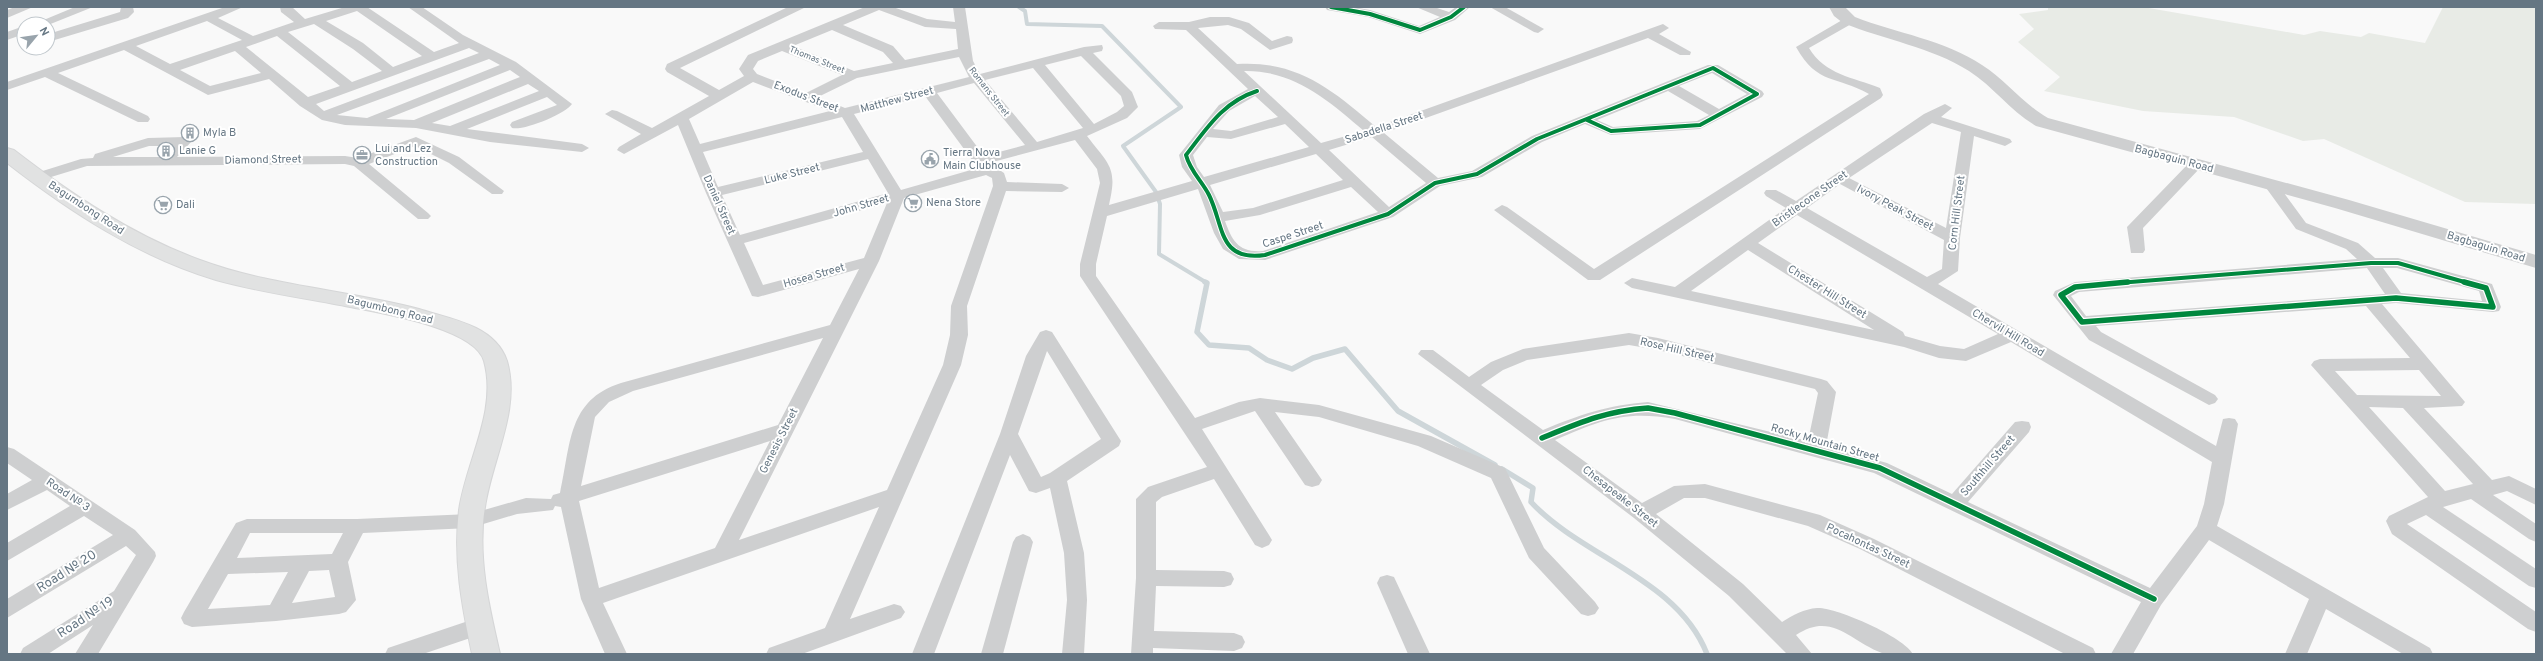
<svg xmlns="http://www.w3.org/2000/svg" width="2543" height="661" font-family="Overpass,sans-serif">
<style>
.green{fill:#e8ebe6}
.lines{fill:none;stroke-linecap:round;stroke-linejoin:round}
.stream-far1{stroke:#ced6d9;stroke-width:4}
.stream{stroke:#ced6d9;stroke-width:5.5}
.secondary-casing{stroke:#d5d6d7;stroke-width:2}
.minor{fill:#cecfd0;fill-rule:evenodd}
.tertiary{fill:#cecfd0;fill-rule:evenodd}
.secondary{fill:#e1e2e2;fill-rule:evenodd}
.cycleway-far1-casing{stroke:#fff;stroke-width:6}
.cycleway-casing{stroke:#fff;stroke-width:8}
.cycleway-far1{stroke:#00873e;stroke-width:4}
.cycleway{stroke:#00873e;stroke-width:5.5}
.labels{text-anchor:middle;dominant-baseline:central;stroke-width:4;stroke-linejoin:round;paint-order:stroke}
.far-street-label{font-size:9px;fill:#657683;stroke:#fff}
.street-label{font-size:11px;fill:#657683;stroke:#fff}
.poi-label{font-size:11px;fill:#657683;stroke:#fff;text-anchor:start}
.near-street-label{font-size:13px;fill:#657683;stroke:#fff}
</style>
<rect width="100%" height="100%" fill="#f9f9f9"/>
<!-- green -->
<polygon class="green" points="2048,7 2143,7 2304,35 2320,31 2361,37 2369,33 2425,43 2443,7 2536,7 2536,204 2465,202 2324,139 2303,141 2234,117 2143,111 2044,91 2060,77 2018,42 2034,29 2019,14 2048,10"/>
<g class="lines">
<!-- stream-far1 -->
<polyline class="stream-far1" points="1019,7 1025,11 1027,24 1102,26 1181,107 1123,146 1156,192 1160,204 1159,254 1207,283"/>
<!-- stream -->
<g class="stream">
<polyline points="1205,282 1207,283 1197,332 1209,345 1249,348 1267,360 1292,369 1313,358 1345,349 1398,411 1495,465"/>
<path d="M 1502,469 L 1533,488 L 1531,502 C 1582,557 1678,579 1707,654"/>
</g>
<defs>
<path id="secondary" d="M 7,148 L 14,150 C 71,194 132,235 200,260 C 270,286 347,290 419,309 C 438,315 458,319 476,328 C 490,335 502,346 507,361 C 521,410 492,459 485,507 C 477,556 489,607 500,654 L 472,654 C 462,607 453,559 459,510 C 466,461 498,411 484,361 C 475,328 380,313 350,307 C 305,298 259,292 216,280 C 139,257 70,212 7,163 Z"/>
</defs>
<!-- secondary casing -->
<use href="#secondary" class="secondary-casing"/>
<!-- minor -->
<g class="minor">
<polygon points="15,7 33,7 7,18 7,10"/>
<polygon points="75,7 93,7 48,25 34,24"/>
<polygon points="121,7 133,7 134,12 128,18 48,42 48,34 120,12"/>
<path d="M 225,7 L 243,7 L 218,18 L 253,36 L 294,22 L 281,12 L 280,7 L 292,7 L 305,19 L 345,7 L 367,7 L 434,52 L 459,43 L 408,7 L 422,7 L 463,35 L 516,62 L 572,104 C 565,114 524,131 512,128 L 510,125 L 512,122 L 557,105 L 547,97 L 467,129 L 582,144 L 589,148 L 582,152 L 490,142 L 416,128 L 345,125 L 322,120 L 300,106 L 269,79 L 208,95 L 124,50 L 58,73 L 148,116 L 150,119 L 148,122 L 138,122 L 45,77 L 7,90 L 7,82 ZM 357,11 L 422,56 L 393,67 L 363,43 L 326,21 ZM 207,21 L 242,40 L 170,64 L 136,46 ZM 314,24 L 353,49 L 382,71 L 352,82 L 288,32 ZM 277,36 L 340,86 L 308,97 L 246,47 ZM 469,48 L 479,53 L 324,111 L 316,104 ZM 235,51 L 261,73 L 210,86 L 180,70 ZM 489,59 L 500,65 L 367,118 L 337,115 ZM 510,70 L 520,77 L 414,120 L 386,119 ZM 528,84 L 539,91 L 450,126 L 432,123 Z"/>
<path d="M 788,7 L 806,7 L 680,68 L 719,90 L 744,76 L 739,69 L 748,55 L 865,7 L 893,7 L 927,19 L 955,22 L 953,7 L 965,7 L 973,61 L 980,74 L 1084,47 L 1102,45 L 1103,48 L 1102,51 L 1093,53 L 1132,92 L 1138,107 L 1127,118 L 1087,136 C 1109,165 1118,167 1109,205 L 1192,181 L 1182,167 L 1179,155 L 1219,105 L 1248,89 L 1186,30 L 1155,29 L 1153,26 L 1159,22 L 1189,22 L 1210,17 L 1229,17 L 1249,23 L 1272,41 L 1287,36 L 1292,37 L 1293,40 L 1292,43 L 1270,50 L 1241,29 L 1228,25 L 1198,28 L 1237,64 C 1297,60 1333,90 1376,127 L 1663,24 L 1669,28 L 1659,34 L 1691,52 L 1690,55 L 1680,55 L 1648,38 L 1384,133 L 1438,178 L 1472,171 L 1532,136 L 1708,65 L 1718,65 L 1762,91 L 1764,94 L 1762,97 L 1700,129 L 1611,135 L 1585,124 L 1542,142 L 1482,177 L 1440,186 L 1393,217 L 1265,260 L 1239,259 L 1223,249 L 1214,233 L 1198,189 L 1107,216 L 1096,264 L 1096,276 L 1195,418 L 1239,402 L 1260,398 L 1319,405 L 1431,436 L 1505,468 L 1544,548 L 1595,602 L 1599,608 L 1595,614 L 1588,616 L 1581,614 L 1529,558 L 1491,478 L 1418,446 L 1319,417 L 1275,412 L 1322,480 L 1319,485 L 1312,487 L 1305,485 L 1255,411 L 1202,429 L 1269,535 L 1272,540 L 1269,545 L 1262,548 L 1255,545 L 1214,479 L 1162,497 L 1156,502 L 1156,570 L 1224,571 L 1231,573 L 1234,579 L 1231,585 L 1224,587 L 1156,586 L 1154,631 L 1234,633 L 1242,636 L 1245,642 L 1242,648 L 1234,651 L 1153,648 L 1153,654 L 1131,654 L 1136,578 L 1136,499 L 1148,487 L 1207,467 L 1080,276 L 1080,264 L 1100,183 L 1097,169 L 1075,140 L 989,163 L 1004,173 L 1007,182 L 1062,184 L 1069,188 L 1062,192 L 1006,191 L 967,306 L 968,335 L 961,365 L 850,619 L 894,604 L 901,606 L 905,612 L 901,618 L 802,654 L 766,654 L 769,648 L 825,628 L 879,507 L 603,603 L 627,654 L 605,654 L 581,599 L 561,507 L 555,506 L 553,510 L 517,514 L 470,528 L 363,533 L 348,562 L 356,600 L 346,612 L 339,614 L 276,621 L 192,627 L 184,624 L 181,618 L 184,612 L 236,523 L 247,519 L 357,519 L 470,514 L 526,498 L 551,499 L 553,495 L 560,493 C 571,445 567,400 621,383 L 830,325 L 859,269 L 758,297 L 752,296 L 706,193 L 678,125 L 624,154 L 617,150 L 619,147 L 641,134 L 605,114 L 612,110 L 617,111 L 652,128 L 709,96 L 667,72 L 665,69 L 667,64 ZM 879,10 L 925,27 L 956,29 L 958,49 L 905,60 L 893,46 L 843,25 ZM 832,30 L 883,52 L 893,63 L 854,71 L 793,46 ZM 782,51 L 842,75 L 806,93 L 757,74 L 753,69 L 758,61 ZM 1081,56 L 1121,96 L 1124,106 L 1117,112 L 1094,124 L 1045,65 ZM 959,57 L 969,77 L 845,108 L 818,97 L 857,78 ZM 1033,68 L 1083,128 L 1037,142 L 985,80 ZM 1244,71 C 1294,70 1328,100 1364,131 L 1321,143 ZM 1712,73 L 1747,94 L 1719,109 L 1679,86 ZM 753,82 L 830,111 L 700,144 L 689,119 ZM 974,83 L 1025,145 L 984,156 L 937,93 ZM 1668,91 L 1709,115 L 1697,121 L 1613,127 L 1597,120 ZM 925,96 L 978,168 L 901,190 L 854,114 ZM 1255,96 L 1278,117 L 1231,131 L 1213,129 L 1229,111 ZM 842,117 L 863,152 L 718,187 L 703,152 ZM 1285,124 L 1309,147 L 1204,177 L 1197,167 L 1193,155 L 1207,137 L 1231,139 ZM 1372,137 L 1426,183 L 1389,207 L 1329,150 ZM 1316,154 L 1343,180 L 1253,208 L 1223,212 L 1210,185 ZM 868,159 L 888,193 L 740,235 L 722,195 ZM 986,175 L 992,178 L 993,186 L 951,306 L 950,335 L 943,365 L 887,490 L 739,540 L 879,261 L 904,198 ZM 1351,187 L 1378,212 L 1263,251 C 1239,253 1232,241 1225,221 L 1260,215 ZM 887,203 L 864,258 L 763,285 L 744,243 ZM 823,338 L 778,425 L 581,486 L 595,417 L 609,402 L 633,391 ZM 770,441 L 715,548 L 599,588 L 579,501 ZM 250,533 L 343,533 L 332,554 L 237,558 ZM 329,570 L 335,597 L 292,603 L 309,571 ZM 288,572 L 270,605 L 208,609 L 228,574 Z"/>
<polygon points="1325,7 1352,7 1370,10 1419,26 1440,17 1416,7 1434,7 1449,12 1456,7 1470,7 1455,20 1420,34 1368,17 1327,10"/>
<polygon points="1490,7 1505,7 1544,29 1538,33 1534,32"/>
<path d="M 1849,16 L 1853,17 L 1855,20 L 1853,23 L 1809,48 C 1825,75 1853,77 1880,88 L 1883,95 L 1881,98 L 1600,280 L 1588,280 L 1494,210 L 1502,205 L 1507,207 L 1594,269 L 1869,94 C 1836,75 1818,86 1796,47 Z"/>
<polygon points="24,26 24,34 7,40 7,32"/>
<path d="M 1945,104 L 1952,108 L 1941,117 L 2010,139 L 2012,142 L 2005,146 L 1974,136 L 1960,238 L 1958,271 L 1938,284 L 2216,446 L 2223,419 L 2229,418 L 2235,419 L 2238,424 L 2224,504 L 2217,526 L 2430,648 L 2433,654 L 2403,654 L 2326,609 L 2307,654 L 2285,654 L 2309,599 L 2209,540 L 2161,605 L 2133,654 L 2111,654 L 2141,602 L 1874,473 L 1675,419 C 1625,410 1601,420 1555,440 L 1642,503 L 1674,486 L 1705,484 L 1820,515 L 1874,539 L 2093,648 L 2096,654 L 2065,654 L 1860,549 L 1808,526 L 1705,498 L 1684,498 L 1656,514 L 1743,584 L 1782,622 C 1793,615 1804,609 1817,608 C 1836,607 1904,637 1913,654 C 1904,654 1890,657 1882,653 C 1850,641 1832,611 1796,635 L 1812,654 L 1787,654 L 1729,596 L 1634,518 L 1418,354 L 1421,350 L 1433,350 L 1469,377 L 1491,362 L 1523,349 L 1629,333 L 1658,338 L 1821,379 L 1827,381 L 1836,392 L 1826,446 L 1887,463 L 1952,494 L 2015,422 L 2022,421 L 2029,422 L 2031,427 L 2029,432 L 1968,502 L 2150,588 L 2197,526 L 2204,504 L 2212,462 L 2011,342 L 1966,361 L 1939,358 L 1904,347 L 1632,288 L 1624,283 L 1632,278 L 1675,287 L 1786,208 L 1766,196 L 1764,193 L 1766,190 L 1776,190 L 1796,201 L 1924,114 ZM 1932,123 L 1961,132 L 1946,228 L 1849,178 ZM 1840,184 L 1944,240 L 1942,269 L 1927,277 L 1807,208 ZM 1797,215 L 1998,334 L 1964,349 L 1940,346 L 1905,336 L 1903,332 L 1758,243 ZM 1748,250 L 1874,330 L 1691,291 ZM 1629,345 L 1658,350 L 1815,389 L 1818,393 L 1808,441 L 1648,402 C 1608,405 1579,415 1543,430 L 1481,385 L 1503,370 L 1527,360 Z"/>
<path d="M 185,137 L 192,141 L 177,157 L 345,156 L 358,158 L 416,137 L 459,157 L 504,191 L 502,194 L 492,194 L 449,163 L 415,146 L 369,164 L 428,213 L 431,216 L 428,219 L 418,219 L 354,166 L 345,164 L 87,166 L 38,181 L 31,177 L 33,174 L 81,159 L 93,158 L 95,154 L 148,138 ZM 149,146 L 172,146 L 161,157 L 113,157 Z"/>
<polygon points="2195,161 2202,165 2200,168 2143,228 2145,250 2143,253 2131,253 2127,227 2190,162"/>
<path d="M 2271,181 L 2276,182 L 2306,223 L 2358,243 L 2375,258 L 2398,258 L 2492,284 L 2501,307 L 2499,311 L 2493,312 L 2396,303 L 2382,304 L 2465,402 L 2462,406 L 2424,408 L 2492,480 L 2509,476 L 2536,489 L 2536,505 L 2507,491 L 2493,495 L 2536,524 L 2536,542 L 2529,539 L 2471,499 L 2443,507 L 2536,569 L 2536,588 L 2529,586 L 2426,515 L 2407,524 L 2536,612 L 2536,632 L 2528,629 L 2392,534 L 2386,521 L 2389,516 L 2428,497 L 2311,365 L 2314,361 L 2320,359 L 2410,358 L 2366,306 L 2096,326 L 2101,332 L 2215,395 L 2218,399 L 2215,403 L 2209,405 L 2089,340 L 2053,295 L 2055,291 L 2075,282 L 2357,259 L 2346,249 L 2296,229 L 2264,185 ZM 2367,268 L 2385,294 L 2086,316 L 2071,296 L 2079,292 ZM 2383,268 L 2397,268 L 2479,291 L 2482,301 L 2401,293 ZM 2419,370 L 2441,396 L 2357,395 L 2335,371 ZM 2369,407 L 2403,408 L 2473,484 L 2445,491 Z"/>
<path d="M 1046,330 L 1052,332 L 1121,441 L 1119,446 L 1067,481 L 1084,553 L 1087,600 L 1084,654 L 1062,654 L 1067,600 L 1064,553 L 1050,488 L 1036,493 L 1029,491 L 1010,455 L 934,654 L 912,654 L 1000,434 L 1026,356 L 1040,332 ZM 1047,351 L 1101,439 L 1050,473 L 1041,477 L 1018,434 Z"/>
<polygon points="7,447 14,449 135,530 155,552 156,556 153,562 98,654 75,654 93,625 48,654 20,654 23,648 114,591 136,555 126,546 7,618 7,599 113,535 84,516 7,561 7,543 70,506 47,490 7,510 7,494 32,480 7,463"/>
<polygon points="1023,534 1030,537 1033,542 1003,654 981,654 1013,542 1016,537"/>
<polygon points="1387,575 1394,577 1430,654 1408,654 1377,583 1380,577"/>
<polygon points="480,617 488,620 491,626 488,632 423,654 385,654 388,648"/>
</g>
<!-- tertiary -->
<path class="tertiary" d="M 1829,7 L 1845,7 L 1855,17 C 1896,33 1945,40 1982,65 C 2006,80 2023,104 2048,118 L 2349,200 L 2536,255 L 2536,268 L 2335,208 L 2036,126 C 2010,111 1994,87 1969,71 C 1931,47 1885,40 1843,23 L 1834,16 Z"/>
<!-- secondary -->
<use href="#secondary" class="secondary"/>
<defs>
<g id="cycleway-far1">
<polyline points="1331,7 1370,14 1420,30 1451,17 1464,7"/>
<path d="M 1257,91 C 1223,102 1207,128 1186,155 C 1190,171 1202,181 1209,195 C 1224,225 1218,262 1265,255 L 1388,214 L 1435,183 L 1477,174 L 1537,139 L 1713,68 L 1757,94 L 1700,125 L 1611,131 L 1587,120"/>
<polyline points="2118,283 2371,263 2398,263 2468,283"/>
</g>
<g id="cycleway">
<polyline points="2128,282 2075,287 2061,295 2082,322 2396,298 2493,307 2486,288 2464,282"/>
<path d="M 1542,438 C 1581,422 1606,411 1648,408 L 1675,413 L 1880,468 L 2154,599"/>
</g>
</defs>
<!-- cycleway-far1 casing -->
<use href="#cycleway-far1" class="cycleway-far1-casing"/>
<!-- cycleway casing -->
<use href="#cycleway" class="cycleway-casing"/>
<!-- cycleway-far1 -->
<use href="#cycleway-far1" class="cycleway-far1"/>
<!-- cycleway -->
<use href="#cycleway" class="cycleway"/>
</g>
<!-- icons -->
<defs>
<symbol id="building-ring" viewBox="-11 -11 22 22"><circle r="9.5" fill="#fff" stroke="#99a4ac" stroke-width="1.5"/><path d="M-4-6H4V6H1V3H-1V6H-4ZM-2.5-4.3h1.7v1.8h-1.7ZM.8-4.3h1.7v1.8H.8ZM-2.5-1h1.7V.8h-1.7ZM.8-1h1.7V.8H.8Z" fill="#99a4ac"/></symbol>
<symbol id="office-ring" viewBox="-11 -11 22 22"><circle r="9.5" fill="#fff" stroke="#99a4ac" stroke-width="1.5"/><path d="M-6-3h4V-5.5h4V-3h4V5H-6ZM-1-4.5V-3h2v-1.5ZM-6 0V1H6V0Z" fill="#99a4ac"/></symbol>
<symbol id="civic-ring" viewBox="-11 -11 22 22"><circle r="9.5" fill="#fff" stroke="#99a4ac" stroke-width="1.5"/><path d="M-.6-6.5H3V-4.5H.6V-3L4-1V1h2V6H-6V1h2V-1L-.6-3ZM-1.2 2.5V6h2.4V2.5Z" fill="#99a4ac"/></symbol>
<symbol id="supermarket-ring" viewBox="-11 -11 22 22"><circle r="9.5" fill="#fff" stroke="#99a4ac" stroke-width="1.5"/><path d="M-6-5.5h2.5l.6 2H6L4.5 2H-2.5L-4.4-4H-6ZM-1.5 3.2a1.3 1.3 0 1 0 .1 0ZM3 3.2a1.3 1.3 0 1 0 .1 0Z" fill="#99a4ac"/></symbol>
</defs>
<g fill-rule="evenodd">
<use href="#building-ring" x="180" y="123" width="20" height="20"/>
<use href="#building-ring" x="156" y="141" width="20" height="20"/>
<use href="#office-ring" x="352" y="145" width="20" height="20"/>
<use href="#civic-ring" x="920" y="149" width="20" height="20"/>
<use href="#supermarket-ring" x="903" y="193" width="20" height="20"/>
<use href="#supermarket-ring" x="153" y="195" width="20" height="20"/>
</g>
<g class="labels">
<!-- far-street labels -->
<g class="far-street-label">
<text transform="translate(817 60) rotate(22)">Thomas Street</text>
<text transform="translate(989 92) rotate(52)">Romans Street</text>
</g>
<!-- street labels -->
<g class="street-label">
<text transform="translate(806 97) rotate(21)">Exodus Street</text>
<text transform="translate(897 100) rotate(-15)">Matthew Street</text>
<text transform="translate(1384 128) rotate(-18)">Sabadella Street</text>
<text transform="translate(2174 159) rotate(15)">Bagbaguin Road</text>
<text transform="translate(263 160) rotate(-1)">Diamond Street</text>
<text transform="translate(792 174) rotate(-14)">Luke Street</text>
<text transform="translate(1810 199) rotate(-35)">Bristlecone Street</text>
<text transform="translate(719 205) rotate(66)">Daniel Street</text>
<text transform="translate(861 206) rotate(-16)">John Street</text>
<text transform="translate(86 208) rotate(33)">Bagumbong Road</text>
<text transform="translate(1895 208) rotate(28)">Ivory Peak Street</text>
<text transform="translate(1957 213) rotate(-83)">Corn Hill Street</text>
<text transform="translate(1293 235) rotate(-18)">Caspe Street</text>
<text transform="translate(2486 247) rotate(17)">Bagbaguin Road</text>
<text transform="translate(814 276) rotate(-16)">Hosea Street</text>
<text transform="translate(1827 292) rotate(32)">Chester Hill Street</text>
<text transform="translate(390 310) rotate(14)">Bagumbong Road</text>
<text transform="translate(2008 333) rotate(31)">Chervil Hill Road</text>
<text transform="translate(1677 350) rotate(13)">Rose Hill Street</text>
<text transform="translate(779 441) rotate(-63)">Genesis Street</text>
<text transform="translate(1825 443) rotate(16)">Rocky Mountain Street</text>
<text transform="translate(1988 466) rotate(-49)">Southhill Street</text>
<text transform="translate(68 495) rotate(34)">Road № 3</text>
<text transform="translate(1620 497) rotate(38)">Chesapeake Street</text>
<text transform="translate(1868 546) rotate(25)">Pocahontas Street</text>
</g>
<!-- poi labels -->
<g class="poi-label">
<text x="203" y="133">Myla B</text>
<text x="375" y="149">Lui and Lez<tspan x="375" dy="13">Construction</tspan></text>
<text x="179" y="151">Lanie G</text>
<text x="943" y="153">Tierra Nova<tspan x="943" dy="13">Main Clubhouse</tspan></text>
<text x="926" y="203">Nena Store</text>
<text x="176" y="205">Dali</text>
</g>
<!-- near-street labels -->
<g class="near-street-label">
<text transform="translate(67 572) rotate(-32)">Road № 20</text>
<text transform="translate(86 618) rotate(-33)">Road № 19</text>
</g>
</g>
<!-- border -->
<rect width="2543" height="661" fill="none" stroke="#657683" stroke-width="16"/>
<!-- north arrow -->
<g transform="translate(36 36) rotate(61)"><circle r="19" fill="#ffffff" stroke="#c1c8cd"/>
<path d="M0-3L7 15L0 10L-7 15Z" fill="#99a4ac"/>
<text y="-6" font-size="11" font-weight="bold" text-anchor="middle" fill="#657683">N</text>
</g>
</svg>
